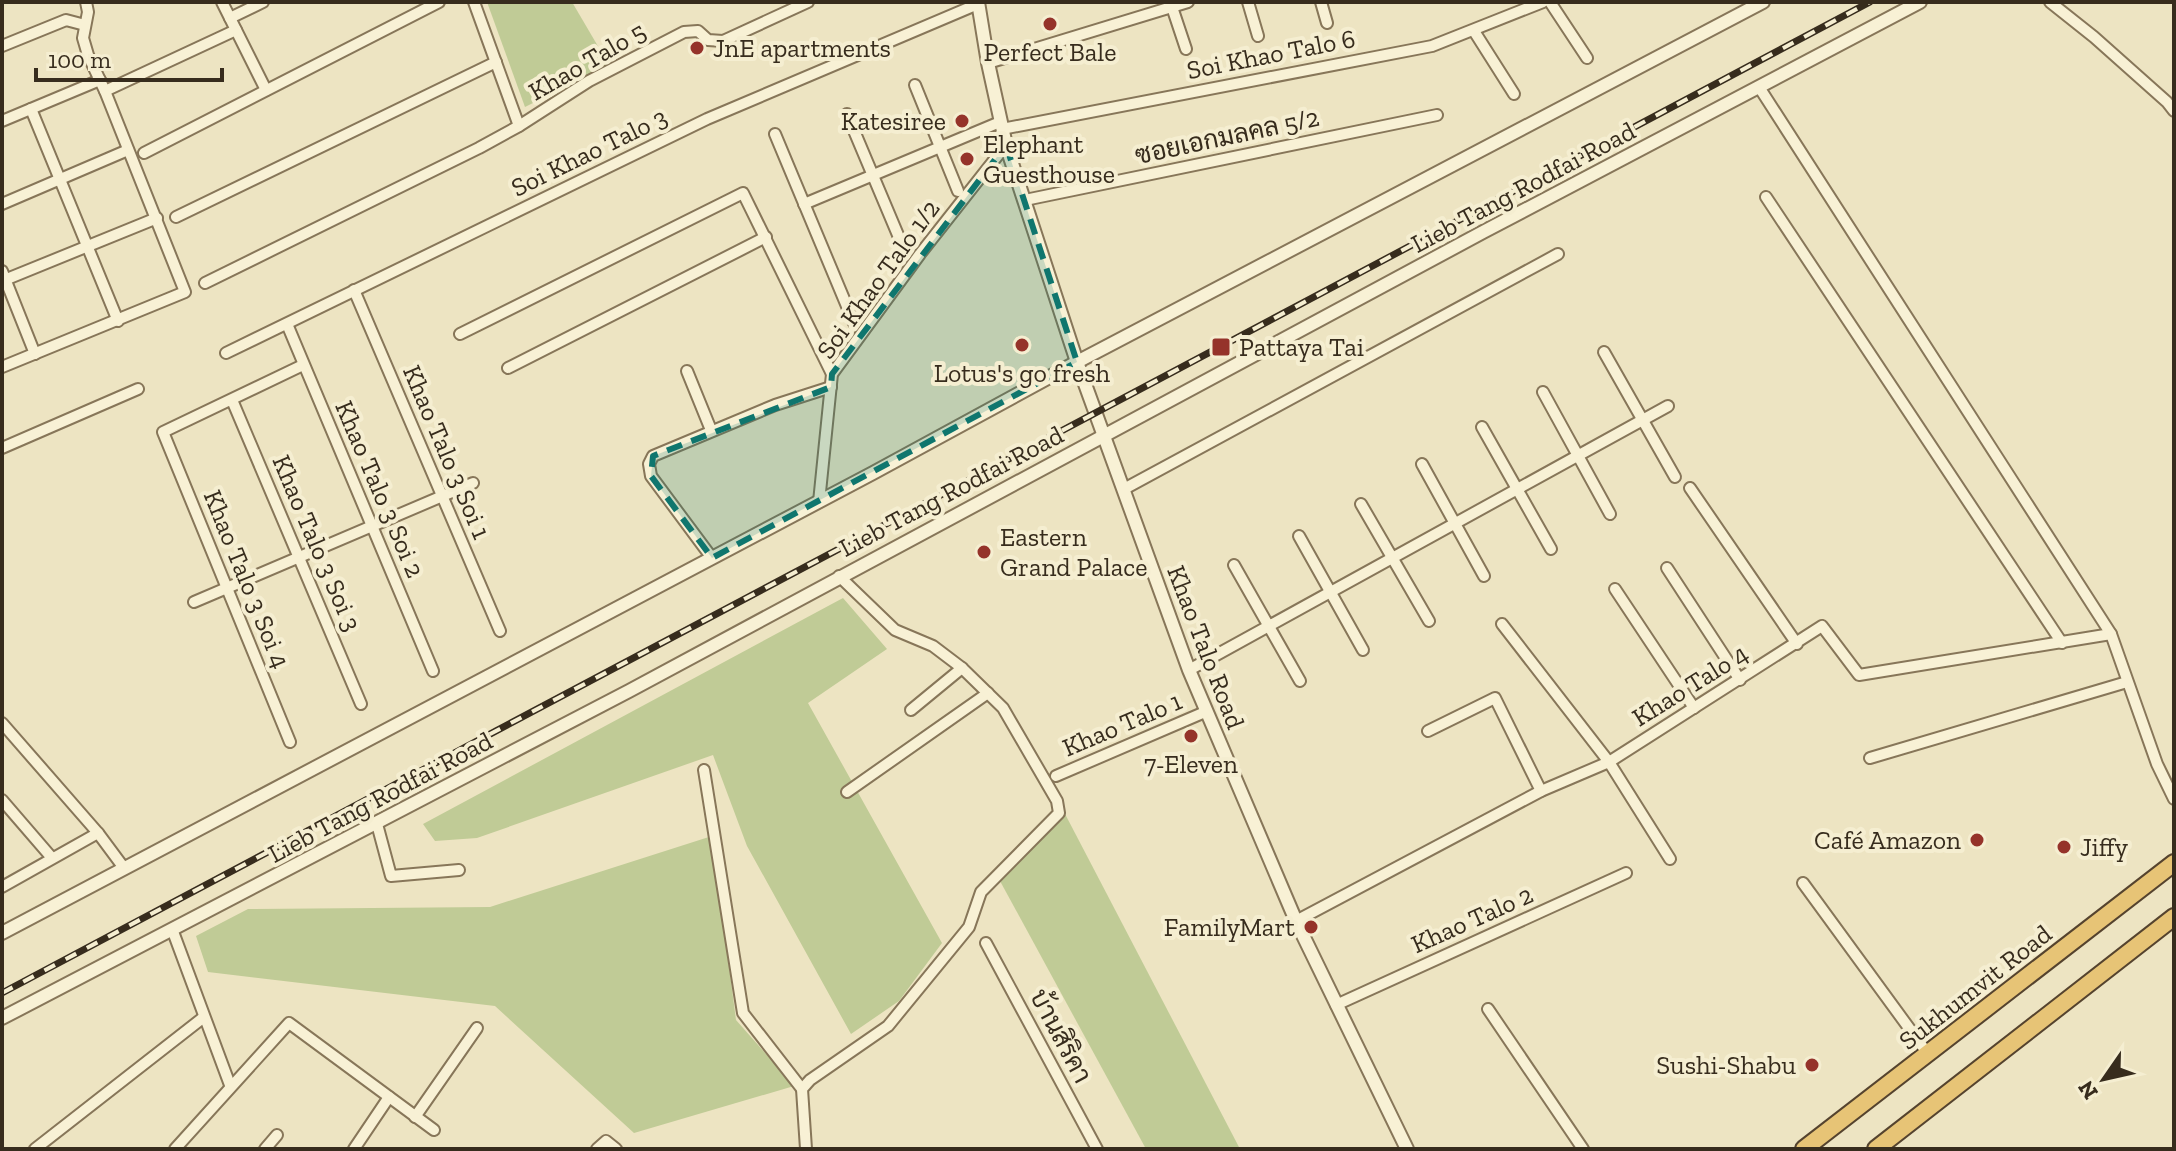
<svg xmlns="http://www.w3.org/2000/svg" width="2176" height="1151" font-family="'Zilla Slab',Sarabun,serif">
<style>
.green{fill:#c0cb96}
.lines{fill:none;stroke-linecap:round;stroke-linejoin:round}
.minor-casing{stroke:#877659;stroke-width:14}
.tertiary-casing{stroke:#877659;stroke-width:16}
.trunk-casing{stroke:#55432e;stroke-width:20}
.minor{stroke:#f8f1d5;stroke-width:10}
.tertiary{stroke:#f8f1d5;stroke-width:12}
.trunk{stroke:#e7c476;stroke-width:16}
.rail-casing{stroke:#372c1d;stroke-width:7}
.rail{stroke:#f5eed1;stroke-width:4;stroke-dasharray:12;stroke-linecap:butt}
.marked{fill:#0f766e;fill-opacity:0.2;stroke:#0f766e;stroke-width:6;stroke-dasharray:16 10;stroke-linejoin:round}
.poi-dot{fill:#95332a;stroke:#f5eed1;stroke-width:3}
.labels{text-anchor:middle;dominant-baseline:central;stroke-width:8;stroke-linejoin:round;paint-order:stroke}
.poi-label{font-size:26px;fill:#372c1d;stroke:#f5eed1;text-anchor:start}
.street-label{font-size:26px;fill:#372c1d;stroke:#f5eed1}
</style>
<rect width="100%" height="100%" fill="#ede4c2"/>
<!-- green -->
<g class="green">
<polygon points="487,2 572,2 609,65 525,107"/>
<polygon points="843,598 887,649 808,703 942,943 899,1001 851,1034 747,846 713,755 477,838 435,841 423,824"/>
<polygon points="1064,812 1240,1149 1146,1149 1000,881"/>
<polygon points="712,836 736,1020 794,1086 634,1133 495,1006 208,972 196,936 248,909 490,907"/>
</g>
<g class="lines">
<defs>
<g id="minor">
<polyline points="222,2 266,90"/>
<polyline points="474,2 519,126"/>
<polyline points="1248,2 1258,36"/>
<polyline points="1321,2 1327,23"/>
<polyline points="1550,2 1587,58"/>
<polyline points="2050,2 2094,37 2167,102 2174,111"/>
<polyline points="1172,7 1186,49"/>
<polyline points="230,18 263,2"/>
<polyline points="1474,31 1514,94"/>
<polyline points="2,46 66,20 85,25"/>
<polyline points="988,63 1188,2"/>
<polyline points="915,85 958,191"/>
<polyline points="1759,87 2111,634 2157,764 2174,799"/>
<polyline points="105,91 236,30"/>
<polyline points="31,109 118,321"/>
<polyline points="847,114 906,254"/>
<polyline points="2,121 100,80"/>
<polyline points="1002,129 1432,46 1543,2"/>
<polyline points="775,134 854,323"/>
<polyline points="144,153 439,2"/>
<polyline points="1766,197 2062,643"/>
<polyline points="1025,200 1437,115"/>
<polyline points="2,204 128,150"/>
<polyline points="804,204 1000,122"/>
<polyline points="176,217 496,62"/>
<polyline points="2,271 35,354"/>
<polyline points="2,281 157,218"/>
<polyline points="205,283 479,148 519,126 589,81 684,32 698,31 708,40 723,41 808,2"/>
<polyline points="354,290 500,631"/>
<polyline points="287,324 433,671"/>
<polyline points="460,334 743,193 832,374"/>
<polyline points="1604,352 1675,477"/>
<polyline points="226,353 707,119 978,4"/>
<polyline points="2,367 185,292 105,91 88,55 83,38 88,12 86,2"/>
<polyline points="508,368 766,237"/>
<polyline points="687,371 711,430"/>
<polyline points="1543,392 1610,514"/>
<polyline points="232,400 361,704"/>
<polyline points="1482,427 1551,549"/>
<polyline points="2,448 138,389"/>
<polyline points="1422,464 1484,576"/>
<polyline points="1690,488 1797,644"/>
<polyline points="1124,489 1558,254"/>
<polyline points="819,502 832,374 920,254 1006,145"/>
<polyline points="1361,504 1429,621"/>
<polyline points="1299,536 1363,650"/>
<polyline points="712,558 651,476 649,464 653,456 775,405 831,387"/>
<polyline points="1234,565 1300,681"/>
<polyline points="1667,568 1740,680"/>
<polyline points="1615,589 1694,708"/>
<polyline points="194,602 473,483"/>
<polyline points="1502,624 1609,762 1670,859"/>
<polyline points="1189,670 1668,406"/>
<polyline points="911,710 962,668"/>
<polyline points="2,723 98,833 124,868"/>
<polyline points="1428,731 1495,698 1541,791"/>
<polyline points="290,742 163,432 303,365"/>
<polyline points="1870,758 2127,682"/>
<polyline points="704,770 743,1013 802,1089"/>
<polyline points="1056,776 1205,712"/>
<polyline points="847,792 988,693"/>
<polyline points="2,800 52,858"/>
<polyline points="377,824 391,876 459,870"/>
<polyline points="1803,883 1928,1054"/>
<polyline points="2,887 98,833"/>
<polyline points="1296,921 1541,791 1609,762 1822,626 1859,675 2111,634"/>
<polyline points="172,929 230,1085"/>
<polyline points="986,943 1097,1149"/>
<polyline points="1336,1005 1626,873"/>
<polyline points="1488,1009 1583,1149"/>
<polyline points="415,1117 477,1028"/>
<polyline points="35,1149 204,1017"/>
<polyline points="175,1149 289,1023 434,1130"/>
<polyline points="265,1149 277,1135"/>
<polyline points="354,1149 389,1097"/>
<polyline points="597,1149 606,1141 616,1149"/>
<polyline points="806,1149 802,1089 810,1080 888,1026 969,927 981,892 1059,813 1057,801 1003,708 962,668 933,646 895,630 839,576"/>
</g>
<g id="tertiary">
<polyline points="978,2 988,63 1006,145 1077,362 1189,670 1296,921 1407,1149"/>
<polyline points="2,933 873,473 1077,362 1763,2"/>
<polyline points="2,1018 629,691 1483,232 1920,2"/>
</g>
<g id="trunk">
<polyline points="1804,1149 2174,863"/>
<polyline points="1876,1149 2174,917"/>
</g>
</defs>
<!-- minor casing -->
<use href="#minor" class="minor-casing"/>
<!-- tertiary casing -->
<use href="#tertiary" class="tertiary-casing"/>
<!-- trunk casing -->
<use href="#trunk" class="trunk-casing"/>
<!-- minor -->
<use href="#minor" class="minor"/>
<!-- tertiary -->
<use href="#tertiary" class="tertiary"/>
<!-- trunk -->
<use href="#trunk" class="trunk"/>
<defs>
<polyline id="rail" points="2,993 1870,2"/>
</defs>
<!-- rail casing -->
<use href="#rail" class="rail-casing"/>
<!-- rail -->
<use href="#rail" class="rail"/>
</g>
<!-- marked area -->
<path class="marked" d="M 1006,145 L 1077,362 L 712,558 L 651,476 L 653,456 L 831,387 L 832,374 Z"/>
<!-- markers -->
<g class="poi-dot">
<circle cx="1050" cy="24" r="8"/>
<circle cx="697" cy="48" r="8"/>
<circle cx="962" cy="121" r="8"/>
<circle cx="967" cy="159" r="8"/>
<circle cx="1022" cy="345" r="8"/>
<rect x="1211" y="337" width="20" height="20" rx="4"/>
<circle cx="984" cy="552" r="8"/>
<circle cx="1191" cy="736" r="8"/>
<circle cx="1977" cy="840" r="8"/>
<circle cx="2064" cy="847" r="8"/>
<circle cx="1311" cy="927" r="8"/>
<circle cx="1812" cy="1065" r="8"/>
</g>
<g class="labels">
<!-- poi labels -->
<g class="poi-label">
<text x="713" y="48">JnE apartments</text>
<text x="1050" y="52" text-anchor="middle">Perfect Bale</text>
<text x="946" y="121" text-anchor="end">Katesiree</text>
<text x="983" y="144">Elephant<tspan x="983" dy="30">Guesthouse</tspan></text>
<text x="1239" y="347">Pattaya Tai</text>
<text x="1022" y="373" text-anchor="middle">Lotus's go fresh</text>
<text x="1000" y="537">Eastern<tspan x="1000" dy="30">Grand Palace</tspan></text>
<text x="1191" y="764" text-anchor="middle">7-Eleven</text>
<text x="1961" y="840" text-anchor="end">Café Amazon</text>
<text x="2080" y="847">Jiffy</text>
<text x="1295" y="927" text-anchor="end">FamilyMart</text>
<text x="1796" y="1065" text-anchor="end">Sushi-Shabu</text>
</g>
<!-- street labels -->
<g class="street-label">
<text transform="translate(1271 54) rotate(-11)">Soi Khao Talo 6</text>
<text transform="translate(587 61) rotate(-30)">Khao Talo 5</text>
<text transform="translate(1227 136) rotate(-12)">ซอยเอกมลคล 5/2</text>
<text transform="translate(589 152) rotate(-26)">Soi Khao Talo 3</text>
<text transform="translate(1523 187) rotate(-28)">Lieb Tang Rodfai Road</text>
<text transform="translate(878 279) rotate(-54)">Soi Khao Talo 1/2</text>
<text transform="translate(447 452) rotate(67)">Khao Talo 3 Soi 1</text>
<text transform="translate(380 489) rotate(67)">Khao Talo 3 Soi 2</text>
<text transform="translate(951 491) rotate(-28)">Lieb Tang Rodfai Road</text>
<text transform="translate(317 543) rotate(67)">Khao Talo 3 Soi 3</text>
<text transform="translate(247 579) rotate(68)">Khao Talo 3 Soi 4</text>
<text transform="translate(1206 647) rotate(69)">Khao Talo Road</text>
<text transform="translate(1690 685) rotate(-32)">Khao Talo 4</text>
<text transform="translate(1122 724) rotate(-23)">Khao Talo 1</text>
<text transform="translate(380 797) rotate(-28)">Lieb Tang Rodfai Road</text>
<text transform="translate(1472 919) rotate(-24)">Khao Talo 2</text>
<text transform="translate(1975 987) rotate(-38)">Sukhumvit Road</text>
<text transform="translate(1061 1036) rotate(62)">บ้านสิริคา</text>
</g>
</g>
<!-- border -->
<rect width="2176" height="1151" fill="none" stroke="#372c1d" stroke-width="8"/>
<!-- north arrow -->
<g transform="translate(2104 1079) rotate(236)" stroke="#f5eed1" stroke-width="6" paint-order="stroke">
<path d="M0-6L14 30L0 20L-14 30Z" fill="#372c1d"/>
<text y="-12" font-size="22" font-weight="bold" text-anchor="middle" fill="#372c1d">N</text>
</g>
<!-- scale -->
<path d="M36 68v12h186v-12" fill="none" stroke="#372c1d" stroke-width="4"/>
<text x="48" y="68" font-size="24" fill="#372c1d" stroke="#f5eed1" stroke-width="6" paint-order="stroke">100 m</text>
</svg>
